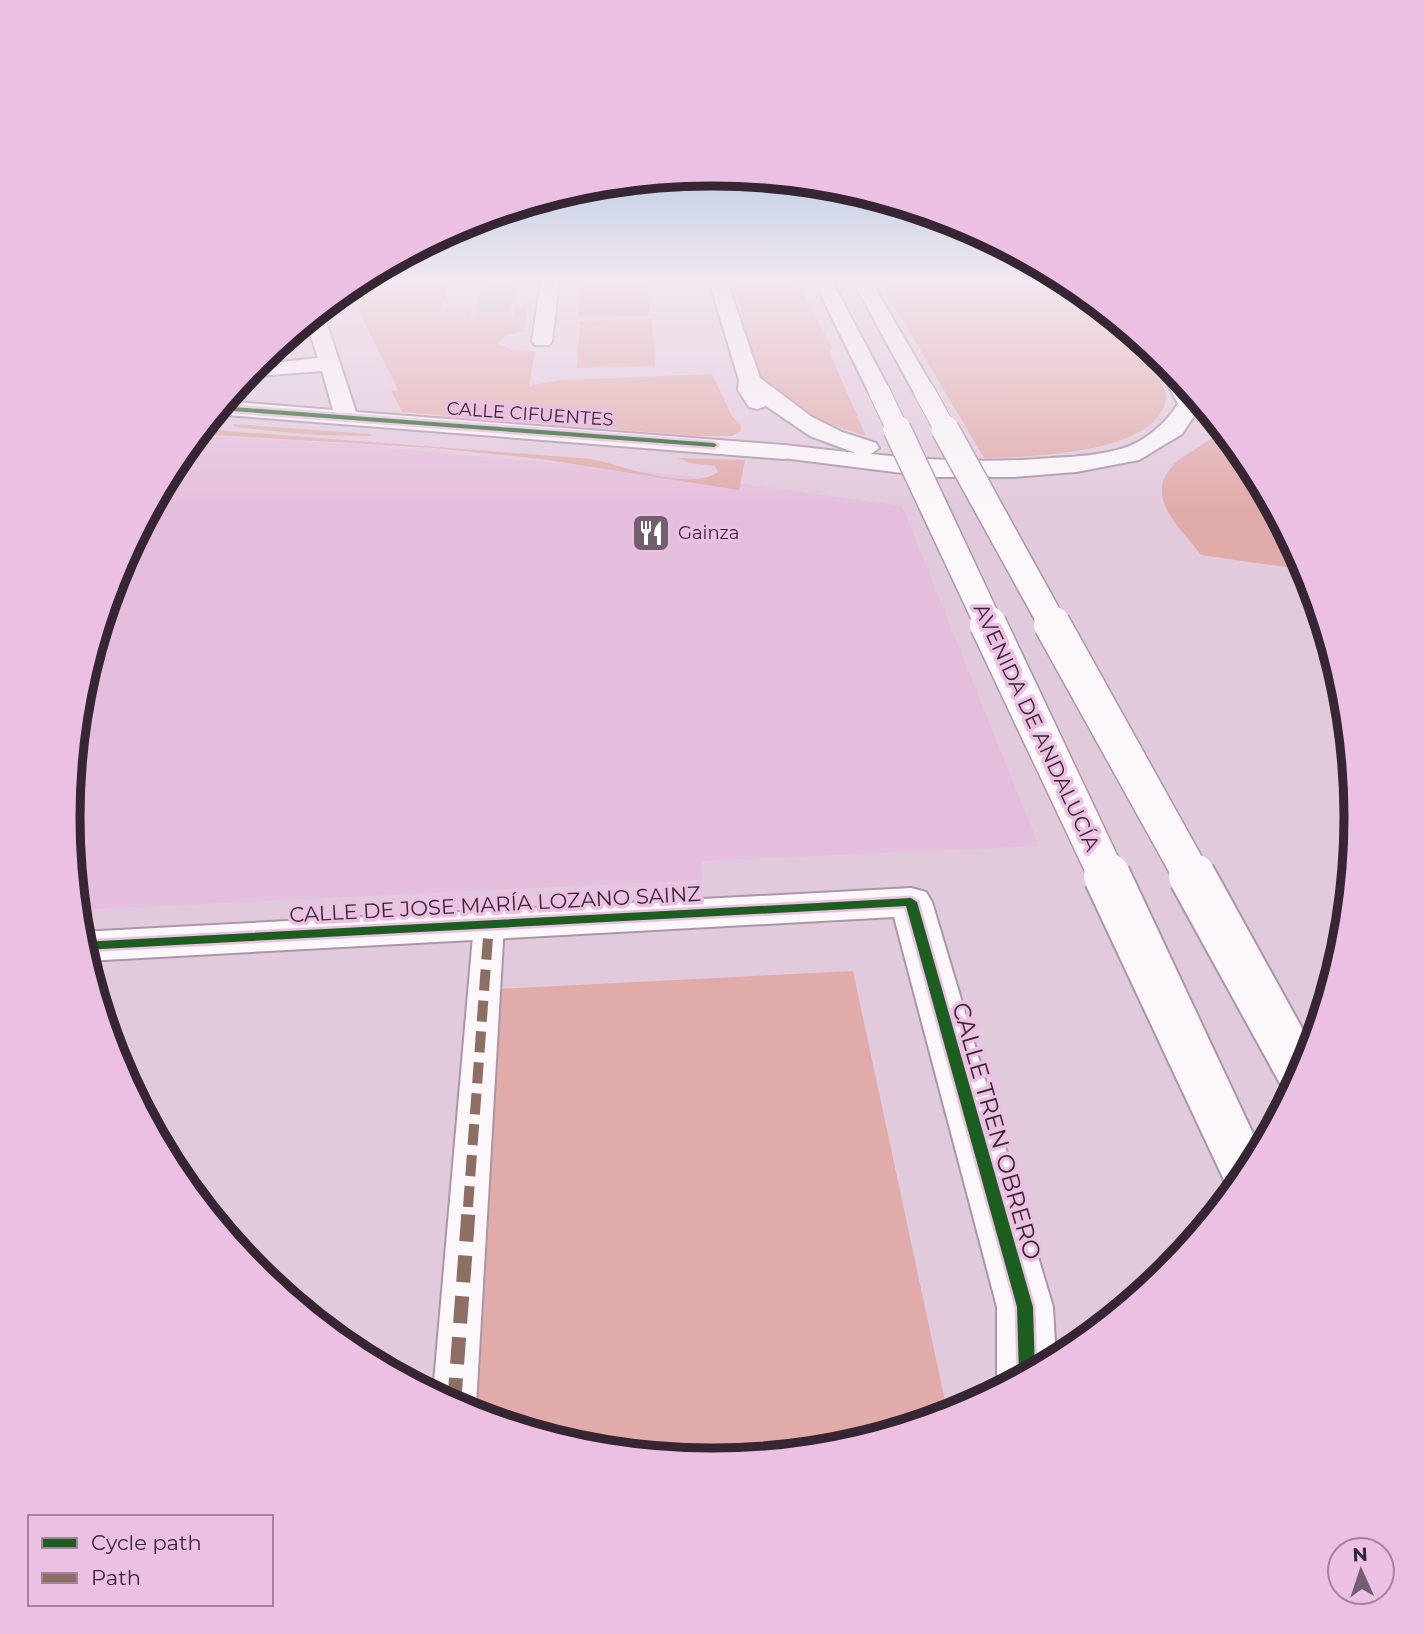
<svg xmlns="http://www.w3.org/2000/svg" width="1424" height="1634" font-family="Montserrat,sans-serif">
<style>
.built{fill:#e4bedc}
.green{fill:#e1abaa}
.building{fill:#cdb5d1}
.lines{fill:none;stroke-linecap:round;stroke-linejoin:round}
.pedestrian-casing{stroke:#a997a6;stroke-width:4}
.minor-casing{stroke:#a997a6;stroke-width:4}
.tertiary-casing{stroke:#a997a6;stroke-width:4}
.primary-casing{stroke:#a997a6;stroke-width:4}
.pedestrian{fill:#fbf7fa;fill-rule:evenodd}
.minor{fill:#fbf7fa;fill-rule:evenodd}
.tertiary{fill:#fbf7fa;fill-rule:evenodd}
.primary{fill:#fbf7fa;fill-rule:evenodd}
.primary-bridge-far3-casing{stroke:#a997a6;stroke-width:23;stroke-linecap:butt}
.primary-bridge-far2-casing{stroke:#a997a6;stroke-width:30;stroke-linecap:butt}
.primary-bridge-far1-casing{stroke:#a997a6;stroke-width:39;stroke-linecap:butt}
.primary-bridge-casing{stroke:#a997a6;stroke-width:50;stroke-linecap:butt}
.primary-bridge-far3{stroke:#fbf7fa;stroke-width:21}
.primary-bridge-far2{stroke:#fbf7fa;stroke-width:27}
.primary-bridge-far1{stroke:#fbf7fa;stroke-width:36}
.primary-bridge{stroke:#fbf7fa;stroke-width:46}
.quiet-far1{stroke:#8d6e63;stroke-width:10;stroke-dasharray:21 10;stroke-linecap:butt}
.quiet{stroke:#8d6e63;stroke-width:14;stroke-dasharray:27 14;stroke-linecap:butt}
.cycleway-casing{stroke:#ecc0e3;stroke-width:5}
.cycleway{fill:#1b5e20;fill-rule:evenodd}
.labels{text-anchor:middle;dominant-baseline:central;stroke-width:7;stroke-linejoin:round;paint-order:stroke}
.far-street-label{font-size:18px;fill:#362533;stroke:#ecc0e3}
.far-poi-label{font-size:18px;fill:#362533;stroke:#ecc0e3;text-anchor:start}
.street-label{font-size:21px;fill:#362533;stroke:#ecc0e3}
.near-street-label{font-size:24px;fill:#362533;stroke:#ecc0e3}
.rim{fill:none;stroke:#362533;stroke-width:9}
</style>
<rect width="100%" height="100%" fill="#e2cadd"/>
<!-- built -->
<polygon class="built" points="196,436 349,444 677,475 902,506 1039,846 701,861 702,880 77,910 68,817 81,691 117,570 177,459"/>
<!-- green -->
<g class="green">
<polygon points="372,281 450,281 441,309 471,309 470,316 513,315 515,308 527,308 524,331 507,335 498,343 512,350 535,351 529,386 560,380 712,374 732,416 741,425 741,431 732,436 697,436 402,412 391,391 398,390 347,288"/>
<polygon points="581,281 648,281 649,315 578,316"/>
<path d="M 734,281 L 797,281 L 832,348 L 829,351 L 866,436 C 831,424 784,413 763,380 C 749,358 741,308 734,281 Z"/>
<path d="M 886,281 L 1065,281 L 1159,380 C 1168,393 1168,401 1160,414 C 1134,454 1027,457 984,458 L 886,292 Z"/>
<polygon points="652,319 655,366 577,368 580,321"/>
<polygon points="234,424 370,434 373,436 316,435 234,427"/>
<path d="M 1222,428 L 1247,460 L 1306,570 L 1201,555 C 1180,526 1138,494 1179,460 C 1193,449 1210,443 1222,428 Z"/>
<path d="M 201,429 L 591,459 C 623,466 690,492 718,472 L 715,466 L 690,463 L 678,458 L 745,460 L 739,490 L 541,459 L 434,448 L 197,434 Z"/>
<polygon points="853,971 948,1415 837,1448 712,1461 586,1448 469,1413 496,989"/>
</g>
<!-- building -->
<polygon class="building" points="484,281 517,281 510,314 474,315"/>
<g class="lines">
<defs>
<polygon id="pedestrian" points="489,913 500,917 504,924 476,1405 472,1414 433,1394 474,924 478,917"/>
<g id="minor">
<polygon points="541,281 559,281 552,341 549,345 535,345 532,341"/>
<polygon points="319,310 324,315 356,412 784,445 793,447 796,452 793,457 784,459 214,414 224,401 333,410 322,371 244,377 254,365 318,358 306,321"/>
<polygon points="911,888 926,892 932,902 1053,1307 1056,1360 1003,1388 997,1375 997,1307 894,917 86,961 80,932"/>
</g>
<path id="tertiary" d="M 709,281 L 727,281 L 760,378 L 812,417 L 842,432 L 876,443 L 879,448 L 871,454 C 932,461 991,463 1052,458 C 1075,457 1100,455 1121,449 C 1145,442 1165,424 1178,404 L 1162,373 L 1139,347 L 1143,342 L 1167,362 L 1202,404 L 1182,434 L 1139,460 L 1076,472 L 1014,477 L 934,477 L 775,457 L 772,452 L 775,447 L 784,445 L 856,453 L 810,436 L 766,406 L 757,409 L 749,407 L 738,390 L 739,380 Z"/>
<g id="primary">
<polygon points="814,281 832,281 890,391 887,396 871,396 868,391"/>
<polygon points="853,281 871,281 935,391 932,396 916,396 913,391"/>
</g>
</defs>
<!-- pedestrian casing -->
<use href="#pedestrian" class="pedestrian-casing"/>
<!-- minor casing -->
<use href="#minor" class="minor-casing"/>
<!-- tertiary casing -->
<use href="#tertiary" class="tertiary-casing"/>
<!-- primary casing -->
<use href="#primary" class="primary-casing"/>
<!-- pedestrian -->
<use href="#pedestrian" class="pedestrian"/>
<!-- minor -->
<use href="#minor" class="minor"/>
<!-- tertiary -->
<use href="#tertiary" class="tertiary"/>
<!-- primary -->
<use href="#primary" class="primary"/>
<defs>
<g id="primary-bridge-far3">
<polyline points="879,391 898,431"/>
<polyline points="924,391 946,431"/>
</g>
<g id="primary-bridge-far2">
<polyline points="897,429 989,625"/>
<polyline points="945,429 1053,625"/>
</g>
<g id="primary-bridge-far1">
<polyline points="988,624 1108,878"/>
<polyline points="1052,624 1193,878"/>
</g>
<g id="primary-bridge">
<polyline points="1107,876 1247,1175"/>
<polyline points="1192,876 1301,1074"/>
</g>
</defs>
<!-- primary-bridge-far3 casing -->
<use href="#primary-bridge-far3" class="primary-bridge-far3-casing"/>
<!-- primary-bridge-far2 casing -->
<use href="#primary-bridge-far2" class="primary-bridge-far2-casing"/>
<!-- primary-bridge-far1 casing -->
<use href="#primary-bridge-far1" class="primary-bridge-far1-casing"/>
<!-- primary-bridge casing -->
<use href="#primary-bridge" class="primary-bridge-casing"/>
<!-- primary-bridge-far3 -->
<use href="#primary-bridge-far3" class="primary-bridge-far3"/>
<!-- primary-bridge-far2 -->
<use href="#primary-bridge-far2" class="primary-bridge-far2"/>
<!-- primary-bridge-far1 -->
<use href="#primary-bridge-far1" class="primary-bridge-far1"/>
<!-- primary-bridge -->
<use href="#primary-bridge" class="primary-bridge"/>
<!-- quiet-far1 -->
<polyline class="quiet-far1" points="468,1207 489,924"/>
<!-- quiet -->
<polyline class="quiet" points="454,1405 469,1205"/>
<defs>
<g id="cycleway">
<polygon points="220,406 714,443 717,445 714,447 218,410"/>
<polygon points="911,898 917,902 1033,1307 1035,1371 1020,1379 1019,1375 1017,1307 906,906 83,950 81,942"/>
</g>
</defs>
<!-- cycleway casing -->
<use href="#cycleway" class="cycleway-casing"/>
<!-- cycleway -->
<use href="#cycleway" class="cycleway"/>
</g>
<!-- sky -->
<linearGradient id="sky" x2="0" y2="1"><stop stop-color="#75aed5"/><stop offset="0.55" stop-color="#f2e7f0"/><stop offset="1" stop-color="#f2e7f0" stop-opacity="0"/></linearGradient>
<rect width="1424" height="510" fill="url(#sky)"/>
<!-- icons -->
<defs>
<symbol id="restaurant-square" viewBox="-11 -11 22 22"><rect x="-9" y="-9" width="18" height="18" rx="4" fill="#725f6e" stroke="#ecc0e3"/><path d="M-5-6h1v4h1v-4h1v4h1v-4h1v5L-1.5 .5V6h-2V.5L-5-1ZM5-6V6H3V1.5H1.5Q1.5-4 5-6Z" fill="#fff"/></symbol>
</defs>
<g fill-rule="evenodd">
<use href="#restaurant-square" x="629" y="511" width="44" height="44"/>
</g>
<g class="labels">
<!-- far-street labels -->
<g class="far-street-label">
<text transform="translate(530 414) rotate(4)">CALLE CIFUENTES</text>
</g>
<!-- far-poi labels -->
<g class="far-poi-label">
<text x="678" y="533">Gainza</text>
</g>
<!-- street labels -->
<g class="street-label">
<text transform="translate(1037 727) rotate(65)">AVENIDA DE ANDALUCÍA</text>
<text transform="translate(495 904) rotate(-3)">CALLE DE JOSE MARÍA LOZANO SAINZ</text>
</g>
<!-- near-street labels -->
<g class="near-street-label">
<text transform="translate(997 1131) rotate(74)">CALLE TREN OBRERO</text>
</g>
</g>
<!-- crop -->
<path d="M0 0H1424V1634H0ZM711 186H713A631 631 0 0 1 1344 817V817A631 631 0 0 1 713 1448H711A631 631 0 0 1 80 817V817A631 631 0 0 1 711 186Z" fill="#ecc0e3" fill-rule="evenodd"/>
<path class="rim" d="M711 186H713A631 631 0 0 1 1344 817V817A631 631 0 0 1 713 1448H711A631 631 0 0 1 80 817V817A631 631 0 0 1 711 186Z"/>
<!-- legend -->
<rect x="28" y="1515" width="245" height="91" fill="#ecc0e3" stroke="#a3829d" stroke-width="2"/>
<rect x="42" y="1538" width="35" height="10" fill="#1b5e20" stroke="#a3829d" stroke-width="2"/>
<text x="91" y="1550" font-size="21" fill="#362533">Cycle path</text>
<rect x="42" y="1573" width="35" height="10" fill="#8d6e63" stroke="#a3829d" stroke-width="2"/>
<text x="91" y="1585" font-size="21" fill="#362533">Path</text>
<!-- north arrow -->
<g transform="translate(1361 1571) rotate(357)"><circle r="33" fill="#ecc0e3" stroke="#a3829d" stroke-width="2"/>
<path d="M0-5L12 26L0 18L-12 26Z" fill="#725f6e"/>
<text y="-10" font-size="19" font-weight="bold" text-anchor="middle" fill="#362533">N</text>
</g>
</svg>
